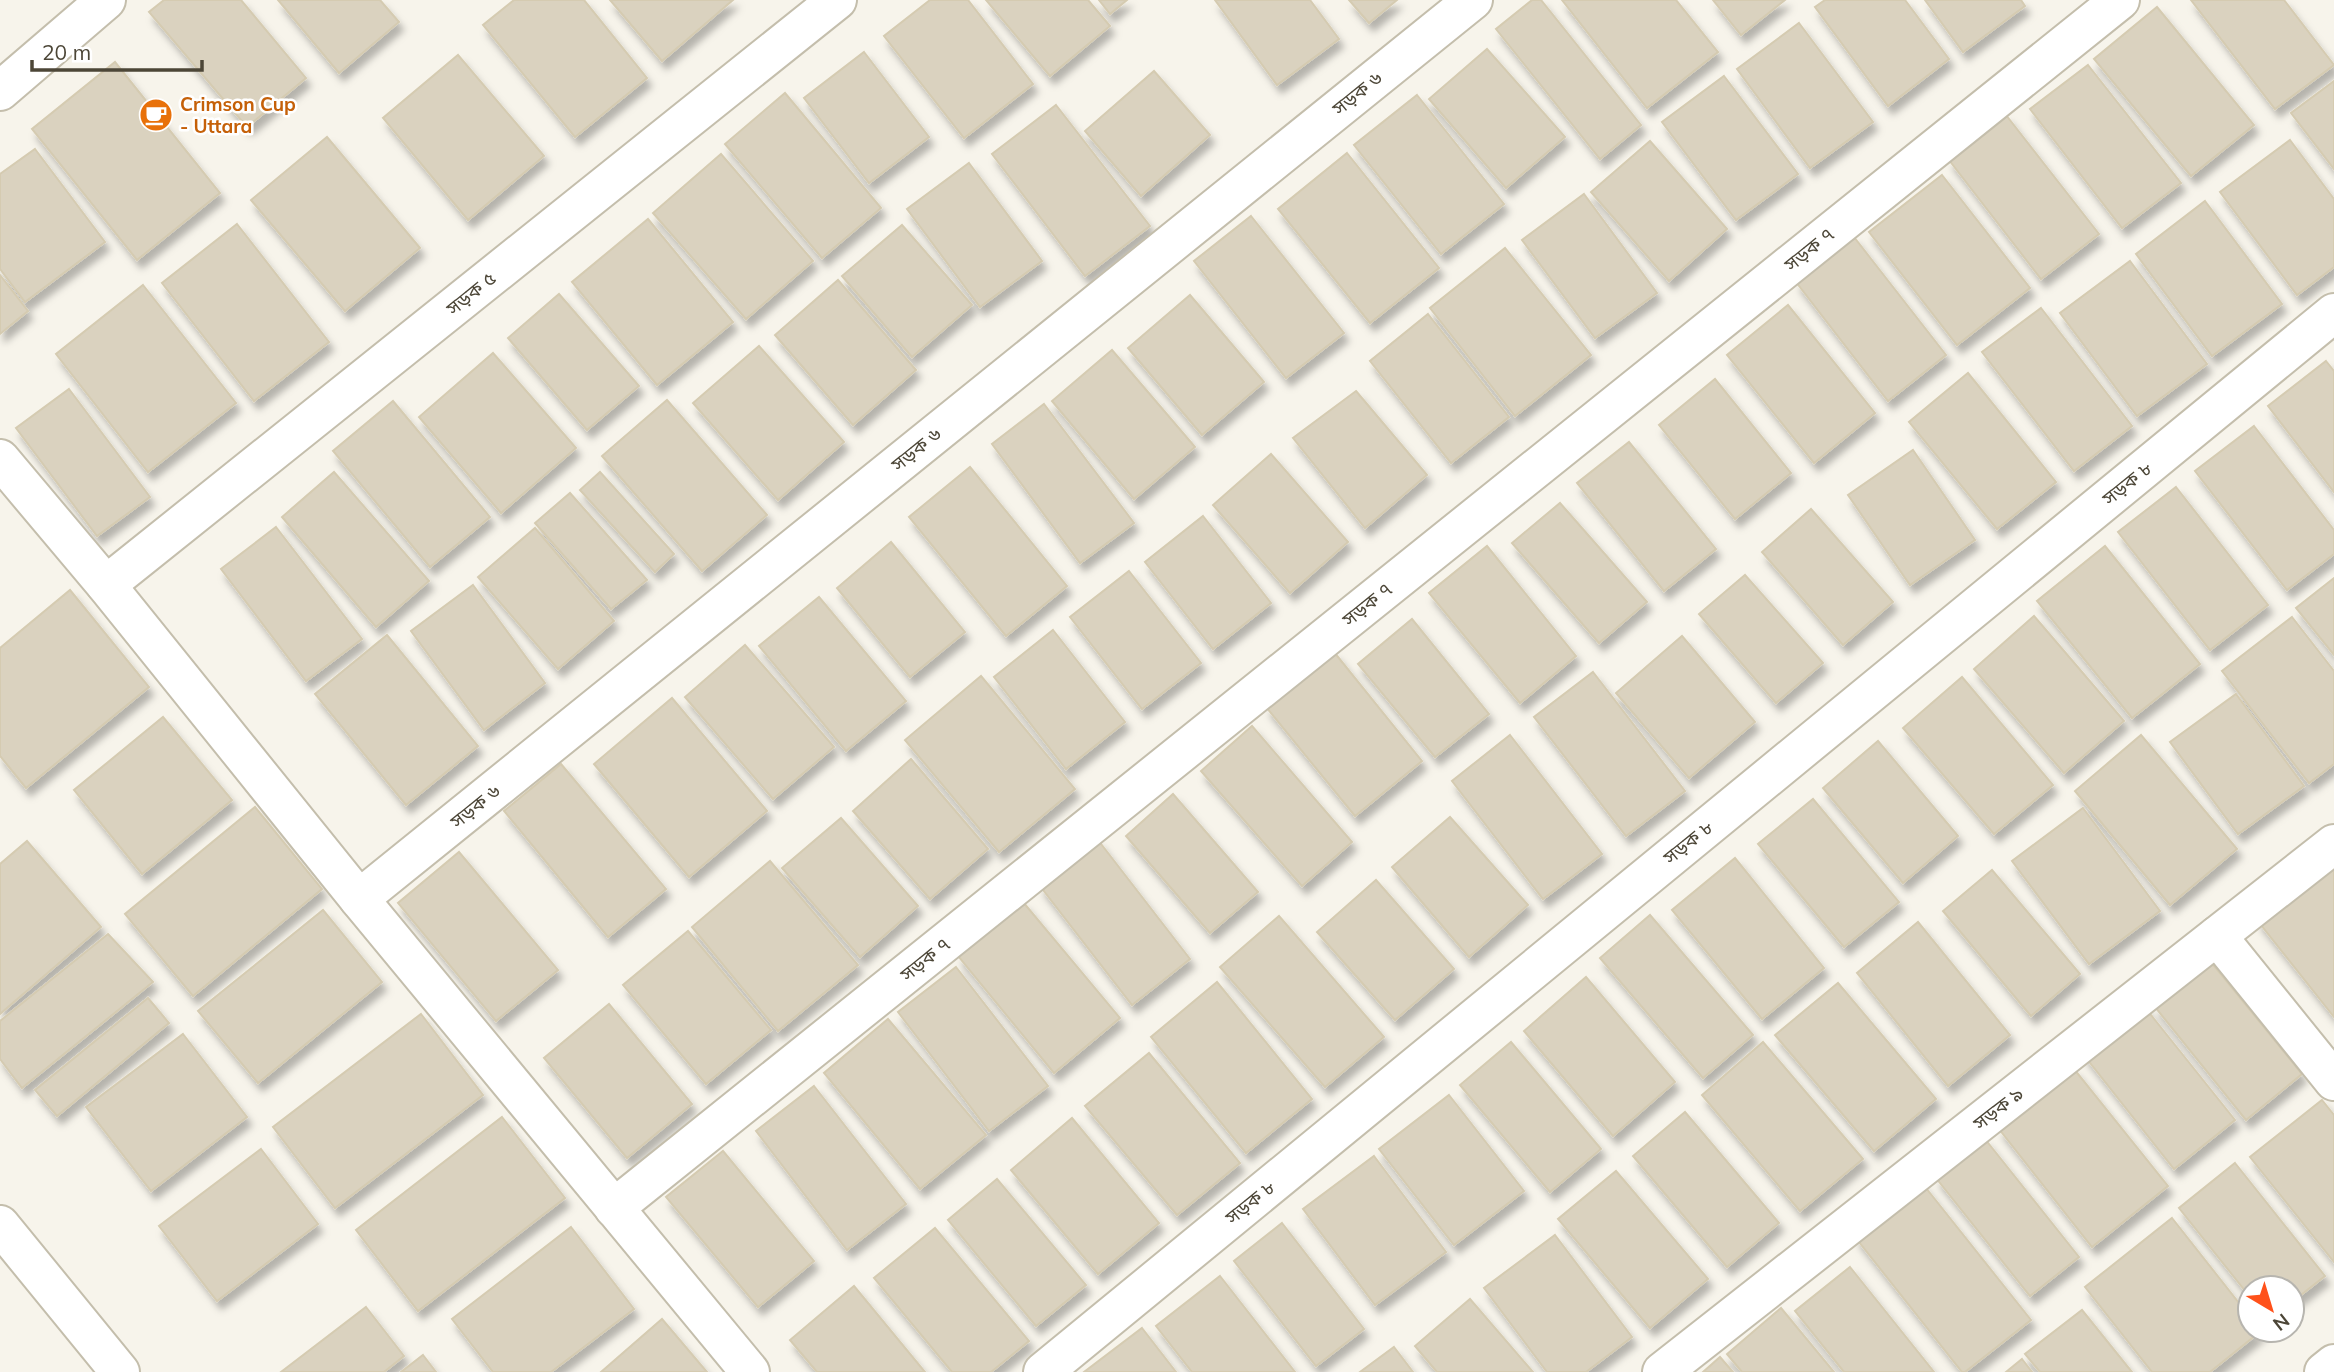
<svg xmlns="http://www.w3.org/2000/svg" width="2334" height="1372" font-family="Mulish,'Noto Sans Bengali',sans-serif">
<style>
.building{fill:#dad2bf;stroke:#d5cbb1;stroke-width:2;filter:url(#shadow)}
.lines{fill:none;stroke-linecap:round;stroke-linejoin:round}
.minor-casing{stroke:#c4beac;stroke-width:42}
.minor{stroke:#fff;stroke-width:38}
.labels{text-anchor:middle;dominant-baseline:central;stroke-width:5;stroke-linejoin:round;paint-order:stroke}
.street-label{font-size:19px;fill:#4c4637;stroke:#fff}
.food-label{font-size:19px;font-weight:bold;fill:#c56008;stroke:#fff;text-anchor:start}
</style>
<defs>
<filter id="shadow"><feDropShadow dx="4.5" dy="8" stdDeviation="3.5" flood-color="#0004"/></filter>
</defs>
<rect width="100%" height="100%" fill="#f7f4eb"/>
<!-- building -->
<g class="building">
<polygon points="164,0 241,0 306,78 247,127 149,12"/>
<polygon points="278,0 380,0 399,22 339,73"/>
<polygon points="514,0 584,0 647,78 575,137 483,25"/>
<polygon points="610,0 733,0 662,61"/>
<polygon points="930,0 968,0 1033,84 964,138 884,36"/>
<polygon points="986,0 1088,0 1110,26 1050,76"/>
<polygon points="1099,0 1127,0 1110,14"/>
<polygon points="1215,0 1310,0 1339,39 1277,85"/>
<polygon points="1349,0 1397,0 1369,23"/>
<polygon points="1532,0 1541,0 1641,125 1600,159 1496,29"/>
<polygon points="1562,0 1676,0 1718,52 1647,108"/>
<polygon points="1713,0 1785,0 1741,35"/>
<polygon points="1825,0 1905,0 1949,59 1888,106 1815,7"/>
<polygon points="1925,0 2021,0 2025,6 1963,52"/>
<polygon points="2191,0 2284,0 2334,65 2275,109"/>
<polygon points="2157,7 2254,125 2191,176 2094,59"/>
<polygon points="1799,23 1873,122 1810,168 1737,69"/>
<polygon points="1487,49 1565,137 1506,188 1429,99"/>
<polygon points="864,52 929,137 869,183 804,98"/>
<polygon points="458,55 544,156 468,220 383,118"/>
<polygon points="115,62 220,193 137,260 32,129"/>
<polygon points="2088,65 2181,183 2122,228 2030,109"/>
<polygon points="1154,71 1210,135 1141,196 1085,131"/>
<polygon points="1724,76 1798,174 1736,220 1662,122"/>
<polygon points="2334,81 2334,169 2291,113"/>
<polygon points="785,93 881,208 822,258 725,144"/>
<polygon points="1417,95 1504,204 1441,254 1354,145"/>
<polygon points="1056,105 1150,226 1085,276 992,154"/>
<polygon points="2006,115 2099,234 2041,279 1949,160"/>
<polygon points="327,137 420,248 345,311 251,200"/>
<polygon points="2290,140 2334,199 2334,267 2297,295 2220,192"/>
<polygon points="1650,141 1727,229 1669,281 1591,192"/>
<polygon points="35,149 105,242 25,302 0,269 0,174"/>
<polygon points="1347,153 1439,268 1370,323 1278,209"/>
<polygon points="721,154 813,261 746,319 653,213"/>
<polygon points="969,163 1042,261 980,307 907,209"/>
<polygon points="1942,175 2030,288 1957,345 1869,232"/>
<polygon points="1584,194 1657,293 1595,338 1522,240"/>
<polygon points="2205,201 2282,304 2212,356 2136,254"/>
<polygon points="1251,216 1344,333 1286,378 1194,261"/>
<polygon points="648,219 733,322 657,385 572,282"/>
<polygon points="237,224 329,342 254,401 162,283"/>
<polygon points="902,225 972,305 912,357 842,276"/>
<polygon points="1854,237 1946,355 1888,401 1796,282"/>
<polygon points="1505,248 1591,355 1515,416 1430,308"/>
<polygon points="2130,261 2207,364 2137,416 2060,313"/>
<polygon points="0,275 28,311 0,334"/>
<polygon points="838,280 916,370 853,425 775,335"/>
<polygon points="143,285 236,403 148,472 56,354"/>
<polygon points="559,294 639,386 587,430 508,338"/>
<polygon points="1190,295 1264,382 1202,435 1128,348"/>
<polygon points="1788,305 1875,413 1814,463 1727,355"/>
<polygon points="2041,308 2132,426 2074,471 1982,352"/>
<polygon points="1428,314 1509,417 1451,463 1370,361"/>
<polygon points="759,346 844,442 778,500 693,403"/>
<polygon points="1112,350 1195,447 1134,499 1052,401"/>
<polygon points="493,353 576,448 501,513 419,417"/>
<polygon points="2326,361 2334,371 2334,492 2268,406"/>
<polygon points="1968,373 2056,482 1997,529 1909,422"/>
<polygon points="1715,379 1791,473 1735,519 1659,425"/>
<polygon points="69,389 150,497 97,536 16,428"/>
<polygon points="1356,391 1427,475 1365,528 1293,438"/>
<polygon points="667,400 767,515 702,571 602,456"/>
<polygon points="393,401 490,517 430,567 333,451"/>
<polygon points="1044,404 1134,523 1080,563 992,444"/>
<polygon points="2254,426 2334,530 2334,554 2287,590 2195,471"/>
<polygon points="1629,442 1716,549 1664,591 1577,483"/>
<polygon points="1913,450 1975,540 1910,585 1848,495"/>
<polygon points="1271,454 1348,542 1290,593 1213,505"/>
<polygon points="970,467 1067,586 1006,636 909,517"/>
<polygon points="334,472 429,581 376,627 282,517"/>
<polygon points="600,472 674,554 655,572 580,490"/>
<polygon points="2176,487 2268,605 2210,650 2118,532"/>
<polygon points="570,493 647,580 611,609 535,523"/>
<polygon points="1560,503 1647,602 1599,643 1512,543"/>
<polygon points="1811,509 1893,602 1843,645 1762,552"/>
<polygon points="1203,516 1271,603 1213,649 1145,562"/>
<polygon points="276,527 362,639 306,681 221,569"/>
<polygon points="535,528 614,621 558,669 478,577"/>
<polygon points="891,542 965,632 910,677 837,588"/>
<polygon points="1487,546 1576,656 1520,703 1429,593"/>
<polygon points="2105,546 2200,664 2132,718 2037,601"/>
<polygon points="1129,571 1201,663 1142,709 1070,617"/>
<polygon points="1745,575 1823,663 1776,703 1699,614"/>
<polygon points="2334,578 2334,655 2296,608"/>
<polygon points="473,585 545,683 484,730 411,631"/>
<polygon points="70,590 149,687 26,788 0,756 0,648"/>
<polygon points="819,597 906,701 846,751 759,646"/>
<polygon points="2034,616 2124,721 2064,773 1974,669"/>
<polygon points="2292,617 2334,671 2334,764 2309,783 2222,671"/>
<polygon points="1412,619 1489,714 1435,757 1358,664"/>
<polygon points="1053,630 1125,722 1066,769 994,677"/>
<polygon points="387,635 478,746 406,805 315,694"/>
<polygon points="1682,636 1755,722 1689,778 1616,693"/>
<polygon points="745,645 834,747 773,799 685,697"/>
<polygon points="1334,652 1422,761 1355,816 1266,707"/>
<polygon points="1593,672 1685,791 1626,836 1534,717"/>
<polygon points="981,676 1075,789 999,852 905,740"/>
<polygon points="1962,677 2053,785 1994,834 1903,728"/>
<polygon points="2236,694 2304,786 2238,834 2170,742"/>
<polygon points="672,698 767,811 689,877 594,764"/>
<polygon points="163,717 232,800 142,874 74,790"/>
<polygon points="1252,726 1352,842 1302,886 1201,771"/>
<polygon points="1510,735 1602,854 1543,899 1452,781"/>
<polygon points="2141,735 2237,849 2170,905 2075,791"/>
<polygon points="1878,741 1958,836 1903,883 1823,788"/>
<polygon points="911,759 988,849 930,899 853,811"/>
<polygon points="561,764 666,889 608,937 504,811"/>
<polygon points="1173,794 1258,892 1210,933 1126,836"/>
<polygon points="1813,799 1899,902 1844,947 1758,844"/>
<polygon points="255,807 322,889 193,996 125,914"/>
<polygon points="2083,808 2160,911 2089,964 2012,861"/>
<polygon points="1450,817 1528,905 1469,957 1392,867"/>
<polygon points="841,818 918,906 860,957 782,868"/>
<polygon points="1098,840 1190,959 1132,1005 1040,886"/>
<polygon points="27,841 101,927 0,1014 0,864"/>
<polygon points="459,852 558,970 496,1021 398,903"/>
<polygon points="1735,858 1824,968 1762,1019 1672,910"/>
<polygon points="770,861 858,965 778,1031 692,927"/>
<polygon points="2334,861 2334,1017 2257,920"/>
<polygon points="1992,870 2080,974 2031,1016 1943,911"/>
<polygon points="1376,880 1454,969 1395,1020 1317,932"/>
<polygon points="1023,902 1120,1018 1054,1073 958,956"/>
<polygon points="323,910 382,982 258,1083 198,1011"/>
<polygon points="1650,915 1753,1035 1703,1078 1600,958"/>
<polygon points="1279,916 1384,1037 1325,1087 1220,967"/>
<polygon points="1918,922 2010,1035 1948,1086 1857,973"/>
<polygon points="688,931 771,1030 706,1084 623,985"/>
<polygon points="108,934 153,982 22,1088 0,1059 0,1021"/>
<polygon points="2211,962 2302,1074 2246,1120 2155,1007"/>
<polygon points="956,967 1048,1086 989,1131 898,1012"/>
<polygon points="1586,977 1675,1082 1613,1136 1524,1031"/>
<polygon points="1217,982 1312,1099 1246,1153 1151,1037"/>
<polygon points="1838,983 1936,1099 1874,1151 1775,1035"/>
<polygon points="148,998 169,1023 57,1116 35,1090"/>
<polygon points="609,1004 692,1104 627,1158 544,1058"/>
<polygon points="2143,1005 2235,1120 2174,1169 2083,1054"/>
<polygon points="421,1014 483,1095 335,1208 273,1127"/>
<polygon points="888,1019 986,1135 920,1189 824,1073"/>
<polygon points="183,1034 247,1117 151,1191 86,1107"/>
<polygon points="1511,1042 1601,1149 1550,1192 1460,1085"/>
<polygon points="1763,1042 1863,1159 1800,1211 1702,1095"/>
<polygon points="1149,1053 1240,1163 1177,1215 1085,1106"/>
<polygon points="2074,1069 2168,1186 2092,1247 1999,1129"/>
<polygon points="814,1086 906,1204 847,1250 756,1131"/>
<polygon points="1449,1095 1524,1191 1454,1245 1379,1149"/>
<polygon points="2322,1100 2334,1115 2334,1262 2250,1157"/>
<polygon points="1685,1112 1779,1223 1727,1267 1633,1156"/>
<polygon points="502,1117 565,1198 418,1311 356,1230"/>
<polygon points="1072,1118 1159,1223 1098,1274 1011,1170"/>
<polygon points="1985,1139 2079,1257 2030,1296 1936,1178"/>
<polygon points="261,1149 318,1224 217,1301 159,1226"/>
<polygon points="723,1151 814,1261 758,1307 666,1197"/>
<polygon points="1374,1156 1446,1252 1375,1305 1303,1209"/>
<polygon points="2235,1163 2325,1276 2292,1302 2292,1288 2250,1288 2250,1297 2179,1208"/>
<polygon points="1616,1171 1708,1279 1650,1328 1558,1219"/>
<polygon points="997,1179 1086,1285 1036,1326 948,1220"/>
<polygon points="1922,1183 2031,1320 1965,1372 1962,1372 1855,1237"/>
<polygon points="2172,1218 2250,1317 2250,1330 2261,1331 2210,1372 2152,1372 2085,1287"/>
<polygon points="1282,1223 1364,1329 1316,1366 1234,1261"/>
<polygon points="571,1227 634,1309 551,1372 493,1372 452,1319"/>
<polygon points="935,1228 1029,1341 991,1372 952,1372 874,1278"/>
<polygon points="1555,1235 1632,1337 1586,1372 1547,1372 1484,1288"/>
<polygon points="1850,1267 1934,1372 1844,1372 1795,1311"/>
<polygon points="1220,1276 1295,1372 1192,1372 1156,1326"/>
<polygon points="854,1286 925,1372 817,1372 790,1340"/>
<polygon points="1470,1299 1533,1372 1437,1372 1415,1346"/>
<polygon points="366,1307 404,1356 384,1372 281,1372"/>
<polygon points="1781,1308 1834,1372 1742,1372 1727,1354"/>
<polygon points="2082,1310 2132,1372 2040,1372 2025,1354"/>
<polygon points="662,1319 707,1372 601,1372"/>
<polygon points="1142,1328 1176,1372 1084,1372"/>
<polygon points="1394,1347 1413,1372 1360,1372"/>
<polygon points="423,1355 436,1372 401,1372"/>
<polygon points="1720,1357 1733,1372 1703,1372"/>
<polygon points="2022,1359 2032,1372 2006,1372"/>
</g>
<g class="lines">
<defs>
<g id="minor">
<polyline points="0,91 106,0"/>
<polyline points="0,459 106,585 359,899 750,1372"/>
<polyline points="106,585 837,0"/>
<polyline points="359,899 1473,0"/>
<polyline points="2217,936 2334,1081"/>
<polyline points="614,1208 2120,0"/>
<polyline points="0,1225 120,1372"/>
<polyline points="1043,1372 2334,313"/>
<polyline points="1662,1372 2334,844"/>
<polyline points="2324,1372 2334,1364"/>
</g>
</defs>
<!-- minor casing -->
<use href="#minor" class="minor-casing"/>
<!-- minor -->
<use href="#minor" class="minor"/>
</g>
<!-- icons -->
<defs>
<symbol id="cafe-disc" viewBox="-11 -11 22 22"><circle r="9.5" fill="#e8710a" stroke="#fff"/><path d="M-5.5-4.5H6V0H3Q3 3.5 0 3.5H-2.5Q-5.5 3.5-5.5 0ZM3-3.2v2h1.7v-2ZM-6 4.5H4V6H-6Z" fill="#fff"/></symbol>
</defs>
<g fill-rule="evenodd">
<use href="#cafe-disc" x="137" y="96" width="38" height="38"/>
</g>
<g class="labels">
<!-- street labels -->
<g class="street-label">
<text transform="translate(1357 93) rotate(-39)">সড়ক ৬</text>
<text transform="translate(1809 249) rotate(-39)">সড়ক ৭</text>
<text transform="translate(471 293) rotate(-39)">সড়ক ৫</text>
<text transform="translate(916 449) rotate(-39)">সড়ক ৬</text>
<text transform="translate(2127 483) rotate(-39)">সড়ক ৮</text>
<text transform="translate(1367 604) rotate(-39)">সড়ক ৭</text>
<text transform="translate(475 806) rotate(-39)">সড়ক ৬</text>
<text transform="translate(1688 842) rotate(-39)">সড়ক ৮</text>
<text transform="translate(925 959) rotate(-39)">সড়ক ৭</text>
<text transform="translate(1998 1108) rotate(-38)">সড়ক ৯</text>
<text transform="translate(1250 1202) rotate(-39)">সড়ক ৮</text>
</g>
<!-- food labels -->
<g class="food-label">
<text x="180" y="104">Crimson Cup<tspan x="180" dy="22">- Uttara</tspan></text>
</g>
</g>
<!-- north arrow -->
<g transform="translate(2271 1309) rotate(142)"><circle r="33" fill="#ffffff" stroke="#b7b5af" stroke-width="2"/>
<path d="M0-5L12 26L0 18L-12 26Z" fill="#ff511a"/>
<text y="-10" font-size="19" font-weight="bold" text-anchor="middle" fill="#4c4637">N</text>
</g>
<!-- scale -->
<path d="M32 60v10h170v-10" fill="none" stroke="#4c4637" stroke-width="3.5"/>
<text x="42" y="60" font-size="21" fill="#4c4637" stroke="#ffffff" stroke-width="5" paint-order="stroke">20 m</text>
</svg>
